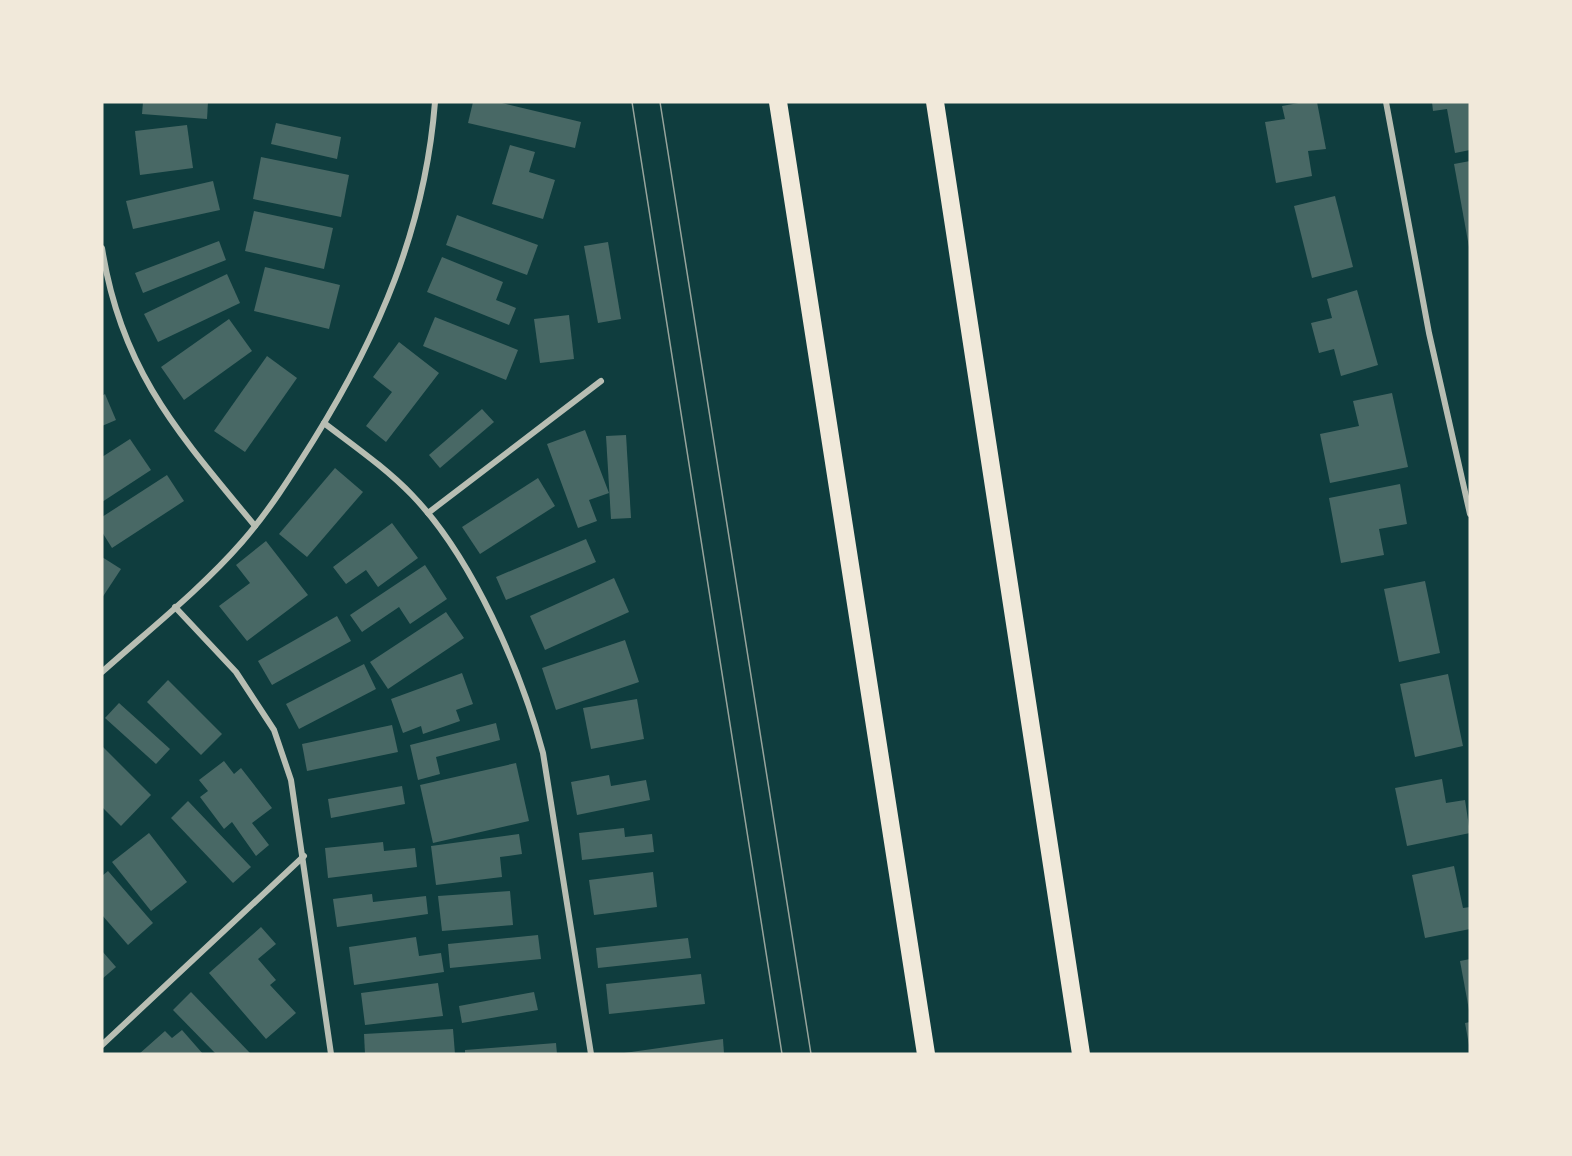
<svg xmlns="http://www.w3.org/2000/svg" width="1572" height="1156" font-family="Poppins,sans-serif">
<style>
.building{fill:#486865}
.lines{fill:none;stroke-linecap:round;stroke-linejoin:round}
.minor{stroke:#b8beb3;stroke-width:6}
.motorway{stroke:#f1e9da;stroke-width:18}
.tram{stroke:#97a49c;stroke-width:1.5}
</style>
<rect width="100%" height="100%" fill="#0f3d3e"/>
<!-- building -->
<g class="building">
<polygon points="143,102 208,102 207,119 142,114"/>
<polygon points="473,102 498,102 581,122 575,148 468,123"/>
<polygon points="1304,102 1317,102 1326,149 1308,151 1312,176 1276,183 1265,122 1285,119 1282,106"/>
<polygon points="1432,102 1470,102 1470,150 1455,153 1447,109 1433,111"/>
<polygon points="276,123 341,137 337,159 271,144"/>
<polygon points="187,125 193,168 140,175 135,131"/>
<polygon points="510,145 535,152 529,172 555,180 543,219 492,204"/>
<polygon points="261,157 349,175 341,217 253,199"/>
<polygon points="1470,161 1470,247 1469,247 1454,164"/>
<polygon points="213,181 220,210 133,229 126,201"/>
<polygon points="1335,196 1353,267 1312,278 1294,206"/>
<polygon points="254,211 333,228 324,269 245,251"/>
<polygon points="457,215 538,245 527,275 446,245"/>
<polygon points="219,241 226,260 143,293 135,273"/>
<polygon points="608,242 621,319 598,323 584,246"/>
<polygon points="442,257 503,282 496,300 516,308 509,325 427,292"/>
<polygon points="265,267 340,285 329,329 254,311"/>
<polygon points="227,274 240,303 158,342 144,314"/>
<polygon points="1357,290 1378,365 1341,376 1334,349 1319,353 1311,323 1332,318 1327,299"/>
<polygon points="569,315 574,359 540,363 534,319"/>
<polygon points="435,317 518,350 506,380 423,346"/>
<polygon points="229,319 252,351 184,400 161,367"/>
<polygon points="399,342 439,373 386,442 366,426 392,392 373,377"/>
<polygon points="267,356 297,378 245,452 214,431"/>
<polygon points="1392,393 1408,467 1330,483 1320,434 1359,426 1353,401"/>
<polygon points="105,394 116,420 102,426 102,396"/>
<polygon points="482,409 494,422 440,468 429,455"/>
<polygon points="585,430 609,493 589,500 597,521 578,528 547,444"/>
<polygon points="626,435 631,518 611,519 606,436"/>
<polygon points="130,439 151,470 102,502 102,457"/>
<polygon points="335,468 363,492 307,557 279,534"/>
<polygon points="167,475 184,501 112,548 102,532 102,517"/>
<polygon points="538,478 555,506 480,554 462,527"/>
<polygon points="1400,484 1407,524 1379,529 1384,555 1341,563 1329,498"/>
<polygon points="392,523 418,558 378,587 366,570 346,584 333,567"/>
<polygon points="586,539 596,562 506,600 496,577"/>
<polygon points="266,541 308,595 247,641 219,606 250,583 236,565"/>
<polygon points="102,557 121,569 102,598"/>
<polygon points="425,565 447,599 410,624 399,607 362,632 350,615"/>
<polygon points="614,578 629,612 545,650 530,616"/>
<polygon points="1425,581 1440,653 1399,662 1384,589"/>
<polygon points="446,612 464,638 388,689 370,662"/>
<polygon points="337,616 351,641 272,685 258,661"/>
<polygon points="625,640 639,682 556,710 542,668"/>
<polygon points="364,664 376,689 299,729 286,704"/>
<polygon points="462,673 473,704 456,710 460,721 423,734 421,726 403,733 391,699"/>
<polygon points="1448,674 1463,746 1415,757 1400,684"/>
<polygon points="168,680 222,734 201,755 147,702"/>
<polygon points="637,699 644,739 591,749 583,708"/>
<polygon points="119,703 170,749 156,764 105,718"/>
<polygon points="496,723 500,740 436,757 440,774 418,780 410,745"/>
<polygon points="392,725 398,752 307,771 302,744"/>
<polygon points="102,746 151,795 121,826 102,807"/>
<polygon points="224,761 234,774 241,768 272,808 252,823 269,845 256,856 232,822 224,829 200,797 208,791 199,780"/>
<polygon points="516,763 529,821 433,843 420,785"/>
<polygon points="609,775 611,786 646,780 650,800 577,815 571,782"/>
<polygon points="1442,779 1446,803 1465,800 1470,833 1407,846 1395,788"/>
<polygon points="402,786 405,804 331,818 328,799"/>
<polygon points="188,801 251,867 233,883 171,818"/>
<polygon points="624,828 625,837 652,834 654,852 582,860 579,833"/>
<polygon points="149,833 187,882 151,911 112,862"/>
<polygon points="519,834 522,854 500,857 502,877 436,885 431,846"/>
<polygon points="383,842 384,851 415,848 417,867 328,878 325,848"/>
<polygon points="1454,866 1463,908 1470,907 1470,929 1425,938 1412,875"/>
<polygon points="108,871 153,923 128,945 102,915 102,876"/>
<polygon points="653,872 657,907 594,915 589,880"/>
<polygon points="510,891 513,925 442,931 438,896"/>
<polygon points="372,894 373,902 426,896 428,914 337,927 333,899"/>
<polygon points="261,927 276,944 258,959 276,980 270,985 296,1013 266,1039 209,973"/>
<polygon points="538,935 541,959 450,968 448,944"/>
<polygon points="416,937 419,956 441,953 444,972 354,985 349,947"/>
<polygon points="688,938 691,958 598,968 596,948"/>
<polygon points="102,951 116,967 102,979"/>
<polygon points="1470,959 1470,1010 1469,1010 1460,961"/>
<polygon points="701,974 705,1004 609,1014 606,984"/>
<polygon points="438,983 443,1016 365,1025 361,993"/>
<polygon points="191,992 251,1054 216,1054 173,1010"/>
<polygon points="534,992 538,1010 462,1023 459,1006"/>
<polygon points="1470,1022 1470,1045 1469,1045 1465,1023"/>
<polygon points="453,1029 455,1054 365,1054 364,1034"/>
<polygon points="182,1030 203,1054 139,1054 165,1031 172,1038"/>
<polygon points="723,1039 724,1054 624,1054 624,1053"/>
<polygon points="556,1043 557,1054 465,1054 465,1050"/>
</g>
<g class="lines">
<!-- minor -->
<g class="minor">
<polyline points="1386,102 1429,333 1470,514"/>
<path d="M 102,248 C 121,371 179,434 255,526"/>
<path d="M 324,423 C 354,446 386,468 412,495 C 472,557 521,670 543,753 L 591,1054"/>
<polyline points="428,513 601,381"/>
<polyline points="175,607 236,672 274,730 291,780 331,1054"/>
<path d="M 102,672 C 149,630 201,589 242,542 C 269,511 291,476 313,441 C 379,335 425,228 435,102"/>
<polyline points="102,1045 304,856"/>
</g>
<!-- motorway -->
<g class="motorway">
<polyline points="778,102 926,1054"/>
<polyline points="935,102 1081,1054"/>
</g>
<!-- tram -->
<g class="tram">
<polyline points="632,102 782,1054"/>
<polyline points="660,102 811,1054"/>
</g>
</g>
<!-- border -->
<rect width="1572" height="1156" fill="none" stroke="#f1e9da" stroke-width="207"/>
</svg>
